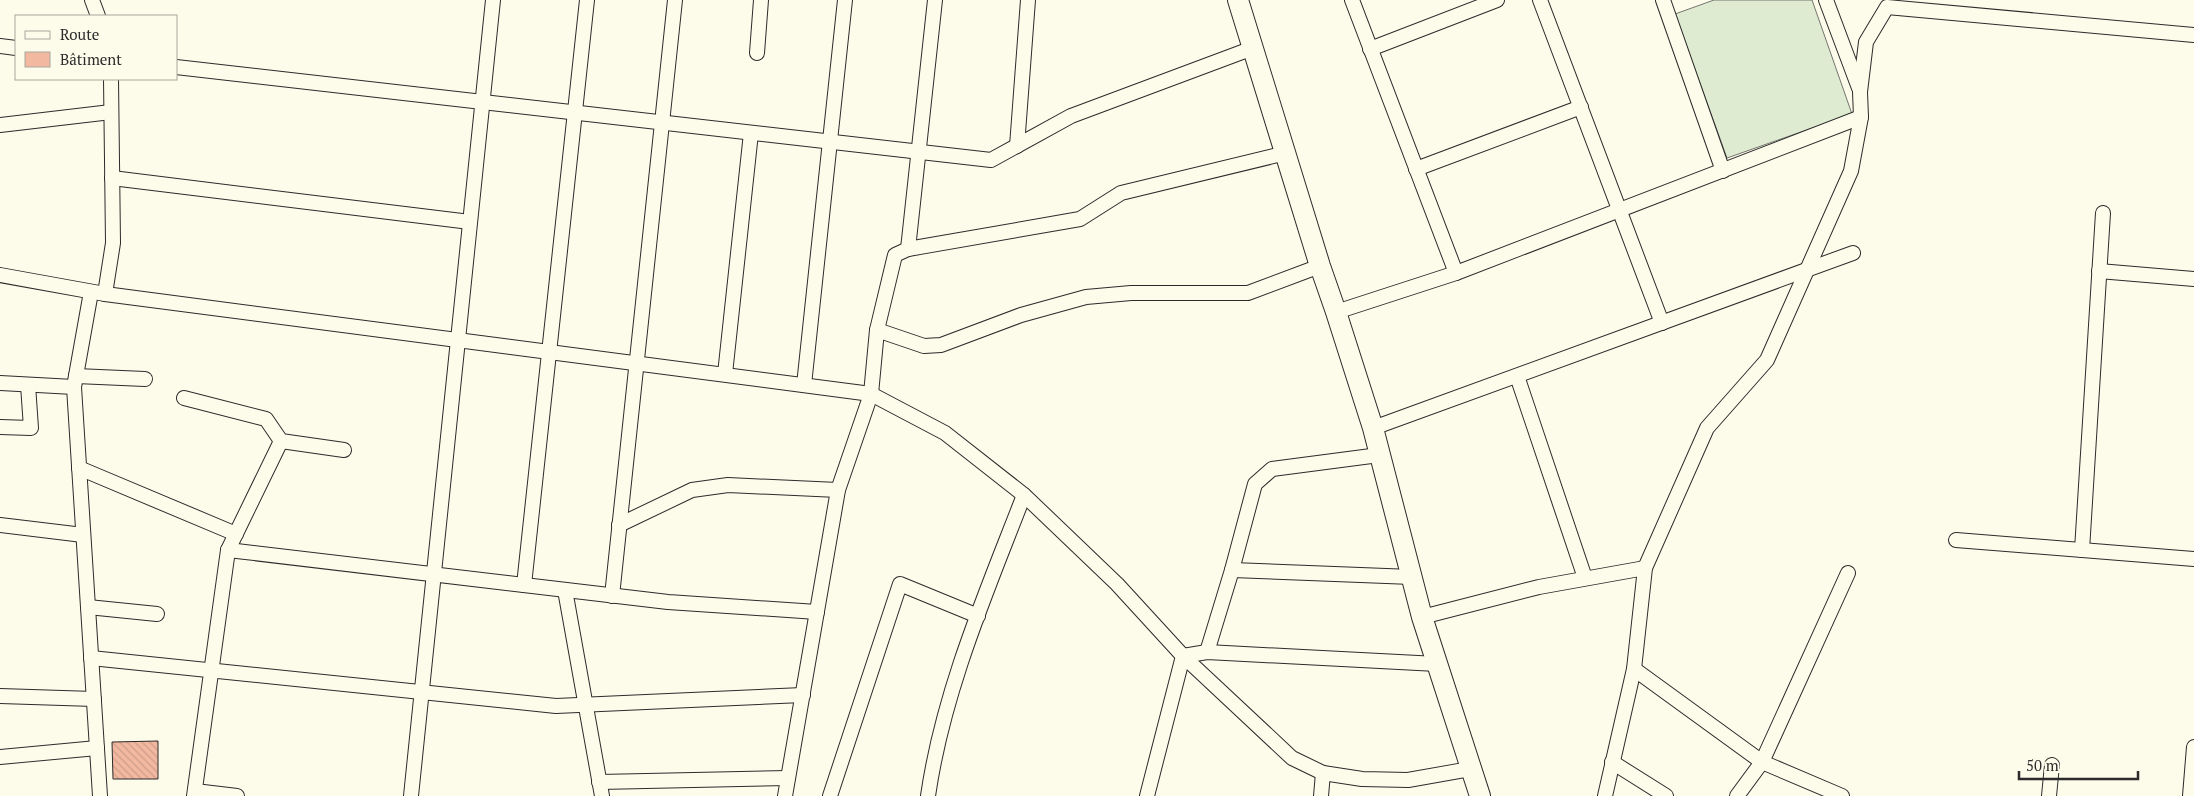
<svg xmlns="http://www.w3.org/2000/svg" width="2194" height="796" font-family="'PT Serif',serif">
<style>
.pitch{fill:#deebd1;stroke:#74746e}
.building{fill:url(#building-back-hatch);stroke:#2b2b2b}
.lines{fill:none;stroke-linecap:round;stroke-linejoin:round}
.street-casing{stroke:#2b2b2b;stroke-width:16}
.secondary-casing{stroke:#2b2b2b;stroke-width:22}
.street{stroke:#fdfbea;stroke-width:14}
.secondary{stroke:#fdfbea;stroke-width:20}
</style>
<defs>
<pattern id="building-back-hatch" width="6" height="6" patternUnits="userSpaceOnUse" patternTransform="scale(1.25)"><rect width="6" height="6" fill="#f2b8a0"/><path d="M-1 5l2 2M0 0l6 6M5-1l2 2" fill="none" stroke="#d09e8a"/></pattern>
</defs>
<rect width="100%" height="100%" fill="#fdfbea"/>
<!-- pitch -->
<polygon class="pitch" points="1714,0 1812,0 1852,114 1727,158 1675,14"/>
<!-- building -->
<polygon class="building" points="158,741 158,779 113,779 112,742"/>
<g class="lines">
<defs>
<g id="street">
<polyline points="92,0 98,16"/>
<polyline points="1352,0 1456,273"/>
<polyline points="1540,0 1662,323"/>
<polyline points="1663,0 1723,171"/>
<polyline points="1826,0 1859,88"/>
<polyline points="0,46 16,48"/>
<polyline points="1370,49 1497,0"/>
<polyline points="757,53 761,0"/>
<polyline points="176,67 991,160 1071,116 1253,48"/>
<polyline points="0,125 111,112"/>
<polyline points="1017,146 1028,0"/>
<polyline points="1416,169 1581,107"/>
<polyline points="112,178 470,222"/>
<polyline points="908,249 935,0"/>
<polyline points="2099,271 2194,279"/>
<polyline points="0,275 105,294 871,394 945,433 1024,495 1117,584 1183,656 1292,758 1323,773 1362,779 1408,780 1470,769"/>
<polyline points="91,292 74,387 100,796"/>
<polyline points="105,294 113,243 111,79"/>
<polyline points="1336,312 1456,273 1861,117"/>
<polyline points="877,330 924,346 941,345 1021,315 1086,297 1131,293 1248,293 1320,266"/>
<polyline points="725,374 751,133"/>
<polyline points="76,376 145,379"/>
<polyline points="1517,376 1585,578"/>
<polyline points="0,383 74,387"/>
<polyline points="804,385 845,0"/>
<polyline points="184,398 266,419 281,441 344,450"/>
<polyline points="0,427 31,428 28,385"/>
<polyline points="1373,428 1853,253"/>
<polyline points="79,468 236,534"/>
<polyline points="0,525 83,535"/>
<polyline points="619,525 692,490 728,485 838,490"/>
<polyline points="1956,540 2194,559"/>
<polyline points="228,550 668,602 817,612"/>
<polyline points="2082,550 2103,213"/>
<polyline points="1232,570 1412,577"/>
<polyline points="524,585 587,0"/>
<polyline points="565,590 602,796"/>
<polyline points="612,596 675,0"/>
<polyline points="88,607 157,614"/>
<polyline points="1422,617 1539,587 1645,568"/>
<polyline points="1207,652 1232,570 1255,484 1272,469 1379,455"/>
<polyline points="91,658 556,706 803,695"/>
<polyline points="1634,669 1762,762 1842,796"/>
<polyline points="0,696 94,699"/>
<polyline points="0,757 97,748"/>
<polyline points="1612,762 1666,796"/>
<polyline points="599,782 788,778"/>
<polyline points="195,791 237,796"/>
<polyline points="194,796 228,550 281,441"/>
<polyline points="411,796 493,0"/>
<polyline points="785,796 838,490 871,394 877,330 895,255 908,249 1080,219 1121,193 1286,153"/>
<polyline points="830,796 900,584 978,616"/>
<path d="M 928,796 C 943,692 986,593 1024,495"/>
<polyline points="1147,796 1183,656 1207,652 1437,664"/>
<polyline points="1321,796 1323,773"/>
<polyline points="1605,796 1634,669 1645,568 1707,428 1767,360 1851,171 1861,117 1860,92 1866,42 1887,7 2194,35"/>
<polyline points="1737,796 1762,762 1848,573"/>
<polyline points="2049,796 2052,765"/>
<polyline points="2190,796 2194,747"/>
</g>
<polyline id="secondary" points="1238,0 1320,266 1336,312 1373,428 1422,617 1480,796"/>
</defs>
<!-- street casing -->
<use href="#street" class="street-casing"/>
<!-- secondary casing -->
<use href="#secondary" class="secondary-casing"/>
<!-- street -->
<use href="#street" class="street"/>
<!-- secondary -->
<use href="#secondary" class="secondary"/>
</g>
<!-- legend -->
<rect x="15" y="15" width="162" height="65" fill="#fdfbea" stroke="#a9a89e"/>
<rect x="25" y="31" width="25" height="8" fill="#fdfbea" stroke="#a9a89e"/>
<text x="60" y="40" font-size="15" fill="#2b2b2b">Route</text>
<rect x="25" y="52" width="25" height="15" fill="#f2b8a0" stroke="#a9a89e"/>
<text x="60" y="65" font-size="15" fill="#2b2b2b">Bâtiment</text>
<!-- scale -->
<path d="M2019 771v8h119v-8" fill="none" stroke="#2b2b2b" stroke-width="2.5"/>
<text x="2026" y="771" font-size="15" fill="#2b2b2b" stroke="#fdfbea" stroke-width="4" paint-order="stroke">50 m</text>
</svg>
